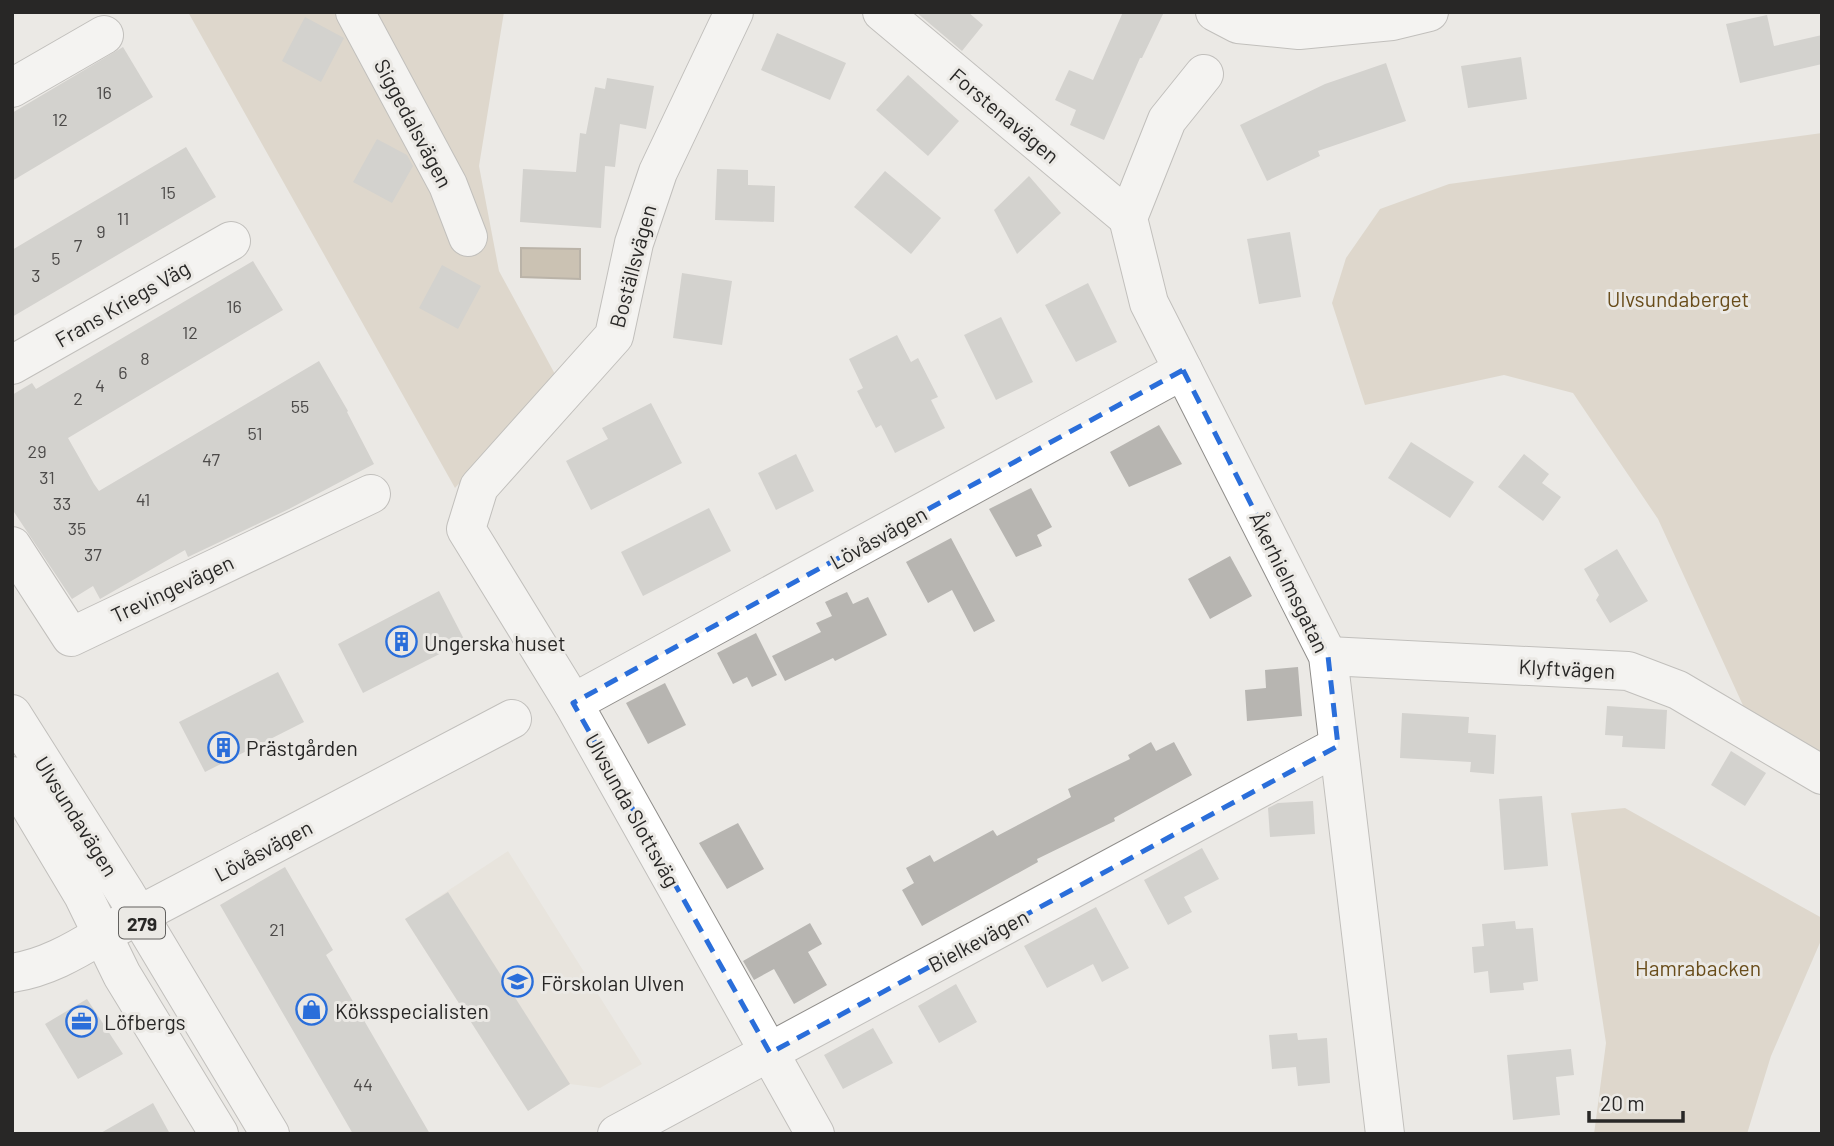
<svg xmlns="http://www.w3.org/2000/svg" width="1834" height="1146" font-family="Barlow,sans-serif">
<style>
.built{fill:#e4ded3}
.green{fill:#cec2ae}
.water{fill:#a49276;stroke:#7f725e;stroke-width:2}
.building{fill:#b7b5b1}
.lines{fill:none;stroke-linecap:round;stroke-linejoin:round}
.minor-casing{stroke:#8f8d8a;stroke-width:40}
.primary-casing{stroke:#8f8d8a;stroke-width:40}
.minor{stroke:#fff;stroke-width:38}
.primary{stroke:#fff;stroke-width:38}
.marked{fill:none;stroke:#2a6eda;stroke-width:5;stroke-dasharray:14 9;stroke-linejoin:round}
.labels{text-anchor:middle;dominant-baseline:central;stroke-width:6;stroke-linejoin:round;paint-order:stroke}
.number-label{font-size:18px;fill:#4c4a49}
.shield{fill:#ebe9e5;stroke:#62615f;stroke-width:2}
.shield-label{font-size:19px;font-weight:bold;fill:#282726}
.street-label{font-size:21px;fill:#282726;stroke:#ebe9e5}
.park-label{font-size:21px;fill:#694d1b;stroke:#ebe9e5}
.poi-label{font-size:21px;fill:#282726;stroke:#ebe9e5;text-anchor:start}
</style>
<rect width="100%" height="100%" fill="#ebe9e5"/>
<!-- built -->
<polygon class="built" points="508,851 642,1064 600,1088 570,1084 528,1111 405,919"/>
<!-- green -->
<g class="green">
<polygon points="188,12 504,12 479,166 499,271 556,376 455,488"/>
<polygon points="1822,133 1822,756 1746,712 1658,519 1573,393 1504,375 1365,405 1332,303 1346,258 1380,209 1449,184"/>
<polygon points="1625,808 1822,918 1822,938 1771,1056 1747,1134 1594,1134 1606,1043 1571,813"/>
</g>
<!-- water -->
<polygon class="water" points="521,248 580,249 580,279 521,277"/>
<!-- building -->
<g class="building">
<polygon points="916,12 968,12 983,25 962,51"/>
<polygon points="1123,12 1164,12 1142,58 1140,58 1104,140 1070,125 1076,110 1055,100 1069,70 1093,80"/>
<polygon points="1767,15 1774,46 1822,35 1822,64 1740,83 1726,24"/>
<polygon points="305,17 344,38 321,82 282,61"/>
<polygon points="777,33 846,63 830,100 761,70"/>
<polygon points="123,47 153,97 12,181 12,113"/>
<polygon points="1521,57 1527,99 1468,108 1461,66"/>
<polygon points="1386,63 1406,121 1318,151 1320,156 1267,181 1240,125 1325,84"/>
<polygon points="908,75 959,121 928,156 876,110"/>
<polygon points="607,78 654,86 646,129 620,124 615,167 605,166 601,228 520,222 523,169 576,172 580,133 586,134 595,87 605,89"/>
<polygon points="377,139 407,155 413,166 392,203 353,182"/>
<polygon points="186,147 216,197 12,317 12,250"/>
<polygon points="717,169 748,170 748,185 775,186 774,222 715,220"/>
<polygon points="885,171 941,218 911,254 854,207"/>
<polygon points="1029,176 1061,213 1017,254 994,210"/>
<polygon points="1290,232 1301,297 1259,304 1247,239"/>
<polygon points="253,261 283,310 68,438 94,484 99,491 319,361 348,411 347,412 374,464 289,509 188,557 185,550 100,599 93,586 72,599 12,509 12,395 32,383 36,389"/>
<polygon points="442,265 481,286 458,329 419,308"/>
<polygon points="682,273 732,281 722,345 673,338"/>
<polygon points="1088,283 1117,342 1076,362 1045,305"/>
<polygon points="1001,317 1033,382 996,400 964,335"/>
<polygon points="897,335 911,362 918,358 938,397 931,400 945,428 895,453 881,425 876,428 857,391 863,388 849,359"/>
<polygon points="651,403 682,463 591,510 566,461 608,439 602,428"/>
<polygon points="1159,425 1182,464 1129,487 1110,452"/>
<polygon points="1411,442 1474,482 1450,518 1388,478"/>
<polygon points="796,454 814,491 776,510 758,473"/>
<polygon points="1524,454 1549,474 1542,483 1561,497 1543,521 1498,487"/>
<polygon points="1031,488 1052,527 1037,535 1042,546 1016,557 989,509"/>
<polygon points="709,508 731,551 643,596 621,552"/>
<polygon points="951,538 995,621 974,632 952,590 928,603 906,562"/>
<polygon points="1617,549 1648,601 1610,623 1596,600 1599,595 1584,569"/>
<polygon points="1230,556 1252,596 1210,619 1188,579"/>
<polygon points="439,591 465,641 363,693 338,644"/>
<polygon points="847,592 853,604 868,597 887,635 835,661 833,658 785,681 772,656 821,632 816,623 832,616 825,602"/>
<polygon points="756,633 777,675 752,687 747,677 733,684 717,653"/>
<polygon points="1298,667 1302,716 1247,721 1245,690 1266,688 1265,670"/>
<polygon points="278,672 304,722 205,772 179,722"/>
<polygon points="665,683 686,725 648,744 626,703"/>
<polygon points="1607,706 1667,710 1665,749 1622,747 1623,736 1605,735"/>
<polygon points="1402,713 1469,717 1468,733 1496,735 1494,774 1470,772 1471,762 1400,758"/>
<polygon points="1151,742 1156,751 1174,742 1192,775 1114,818 1115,821 1037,859 1038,862 922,926 902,890 914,883 906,868 930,855 934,862 993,830 997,836 1071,797 1068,789 1130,759 1128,755"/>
<polygon points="1731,751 1766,773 1745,806 1711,785"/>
<polygon points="1542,796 1548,866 1504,870 1499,799"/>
<polygon points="1313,801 1315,834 1270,837 1268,808 1278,803"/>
<polygon points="738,823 764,869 727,889 699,843"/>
<polygon points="1202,848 1219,879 1184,897 1192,912 1168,925 1144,880"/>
<polygon points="285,867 333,950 326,955 430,1134 353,1134 220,905"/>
<polygon points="448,892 570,1084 528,1111 405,919"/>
<polygon points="1096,907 1129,968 1102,982 1093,964 1047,988 1024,946"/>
<polygon points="1515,921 1516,929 1533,928 1538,981 1523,983 1524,990 1490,993 1488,971 1474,973 1472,947 1484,946 1482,924"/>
<polygon points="810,923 822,944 808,952 827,985 794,1004 774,969 754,980 743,961"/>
<polygon points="956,984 977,1022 939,1043 918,1006"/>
<polygon points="87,999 123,1054 78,1079 45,1024"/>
<polygon points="873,1028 893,1063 843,1089 824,1055"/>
<polygon points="1297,1033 1298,1040 1327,1038 1330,1083 1298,1086 1296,1067 1272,1069 1269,1035"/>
<polygon points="1571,1049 1574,1075 1556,1077 1560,1115 1513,1120 1507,1055"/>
<polygon points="153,1103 170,1134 99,1134"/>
</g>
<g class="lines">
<defs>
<g id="minor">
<polyline points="355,12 448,185 468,237"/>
<polyline points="734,12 658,172 634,243 614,336 479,487 466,529 573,703 815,1134"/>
<polyline points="882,12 1128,218"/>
<polyline points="1215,12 1238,24 1299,30 1392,21 1429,12"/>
<polyline points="1204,74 1167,120 1128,218 1149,303 1328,656 1385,1134"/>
<polyline points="12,88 104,35"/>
<polyline points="12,365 231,241"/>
<polyline points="12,546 71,637 371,494"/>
<polyline points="1328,656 1628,671 1678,690 1822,775"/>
<polyline points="573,703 1183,370"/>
<path d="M 12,973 C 45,968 73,952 101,935 L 512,719"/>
<polyline points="617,1134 1338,746"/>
</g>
<g id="primary">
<polyline points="12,714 126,894 270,1134"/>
<polyline points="12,776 83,895 122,975 219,1134"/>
</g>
</defs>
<!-- minor casing -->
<use href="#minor" class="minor-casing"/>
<!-- primary casing -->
<use href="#primary" class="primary-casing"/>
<!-- minor -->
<use href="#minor" class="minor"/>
<!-- primary -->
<use href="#primary" class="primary"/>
</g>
<!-- marked area -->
<path d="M0 0H1834V1146H0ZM 1183,370 L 1328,656 L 1338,746 L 770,1053 L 573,703 Z" fill="#ebe9e5" fill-opacity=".55" fill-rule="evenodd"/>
<path class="marked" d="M 1183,370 L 1328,656 L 1338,746 L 770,1053 L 573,703 Z"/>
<!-- icons -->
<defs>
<symbol id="building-ring" viewBox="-11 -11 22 22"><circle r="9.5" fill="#ebe9e5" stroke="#2a6eda" stroke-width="1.5"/><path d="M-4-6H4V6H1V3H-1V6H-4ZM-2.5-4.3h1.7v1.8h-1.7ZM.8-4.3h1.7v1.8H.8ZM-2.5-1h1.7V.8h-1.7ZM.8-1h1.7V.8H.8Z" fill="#2a6eda"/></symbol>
<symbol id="school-ring" viewBox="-11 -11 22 22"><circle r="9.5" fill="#ebe9e5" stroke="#2a6eda" stroke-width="1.5"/><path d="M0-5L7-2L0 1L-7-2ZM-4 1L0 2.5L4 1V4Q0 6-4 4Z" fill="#2a6eda"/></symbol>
<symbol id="shop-ring" viewBox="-11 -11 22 22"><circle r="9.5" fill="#ebe9e5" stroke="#2a6eda" stroke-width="1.5"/><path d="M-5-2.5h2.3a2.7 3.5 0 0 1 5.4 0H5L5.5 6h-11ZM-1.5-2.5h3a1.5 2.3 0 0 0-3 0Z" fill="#2a6eda"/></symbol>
<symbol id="office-ring" viewBox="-11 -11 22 22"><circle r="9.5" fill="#ebe9e5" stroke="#2a6eda" stroke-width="1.5"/><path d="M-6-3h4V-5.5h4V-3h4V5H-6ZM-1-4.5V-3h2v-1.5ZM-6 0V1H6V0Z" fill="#2a6eda"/></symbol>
</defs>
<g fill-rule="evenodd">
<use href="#building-ring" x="384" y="624" width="35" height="35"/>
<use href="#building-ring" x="206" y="730" width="35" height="35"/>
<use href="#school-ring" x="500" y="964" width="35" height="35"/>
<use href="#shop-ring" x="294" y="992" width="35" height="35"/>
<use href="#office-ring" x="64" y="1004" width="35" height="35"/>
</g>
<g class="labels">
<!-- number labels -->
<g class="number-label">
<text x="104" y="92">16</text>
<text x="60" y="119">12</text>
<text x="168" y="192">15</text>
<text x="123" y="218">11</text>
<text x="101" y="231">9</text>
<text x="78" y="245">7</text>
<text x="56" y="258">5</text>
<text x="36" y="275">3</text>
<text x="234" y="306">16</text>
<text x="190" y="332">12</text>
<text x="145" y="358">8</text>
<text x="123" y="372">6</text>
<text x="100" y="385">4</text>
<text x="78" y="398">2</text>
<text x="300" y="406">55</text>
<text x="255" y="433">51</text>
<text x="37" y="451">29</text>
<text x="211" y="459">47</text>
<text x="47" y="477">31</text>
<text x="143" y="499">41</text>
<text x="62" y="503">33</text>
<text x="77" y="528">35</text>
<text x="93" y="554">37</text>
<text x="277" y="929">21</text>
<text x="363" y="1084">44</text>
</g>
<!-- shield labels -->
<rect class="shield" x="119" y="907.5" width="46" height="31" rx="5"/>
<g class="shield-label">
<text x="142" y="923">279</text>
</g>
<!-- street labels -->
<g class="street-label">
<text transform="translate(1005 115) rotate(40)">Forstenavägen</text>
<text transform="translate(414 123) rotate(62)">Siggedalsvägen</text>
<text transform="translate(632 266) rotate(-75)">Boställsvägen</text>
<text transform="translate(122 303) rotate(-30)">Frans Kriegs Väg</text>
<text transform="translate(878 537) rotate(-29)">Lövåsvägen</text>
<text transform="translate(1290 582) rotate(64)">Åkerhielmsgatan</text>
<text transform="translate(172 588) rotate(-25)">Trevingevägen</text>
<text transform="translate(1567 668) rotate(3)">Klyftvägen</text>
<text transform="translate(633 810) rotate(61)">Ulvsunda Slottsväg</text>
<text transform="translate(77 816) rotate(58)">Ulvsundavägen</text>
<text transform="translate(263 850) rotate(-28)">Lövåsvägen</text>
<text transform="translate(978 940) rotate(-28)">Bielkevägen</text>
</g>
<!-- park labels -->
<g class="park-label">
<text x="1678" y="298">Ulvsundaberget</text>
<text x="1698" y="967">Hamrabacken</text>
</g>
<!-- poi labels -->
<g class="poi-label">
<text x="424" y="642">Ungerska huset</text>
<text x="246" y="747">Prästgården</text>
<text x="541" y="982">Förskolan Ulven</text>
<text x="335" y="1010">Köksspecialisten</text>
<text x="104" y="1021">Löfbergs</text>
</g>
</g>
<!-- border -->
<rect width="1834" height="1146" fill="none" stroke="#282726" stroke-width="28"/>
<!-- scale -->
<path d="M1589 1111v10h94v-10" fill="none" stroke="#282726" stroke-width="3.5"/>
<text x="1600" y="1111" font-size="21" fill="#282726" stroke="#ebe9e5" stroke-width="5" paint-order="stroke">20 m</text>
</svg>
